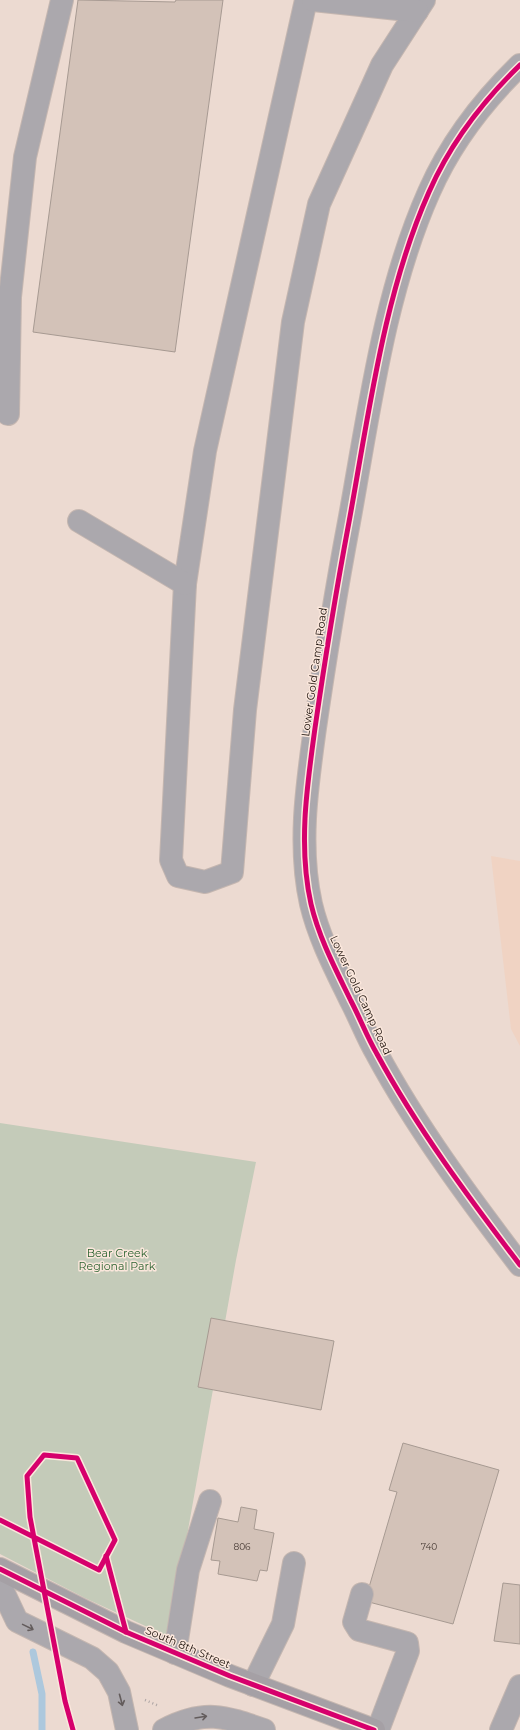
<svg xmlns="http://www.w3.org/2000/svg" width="520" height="1730" font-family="Montserrat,sans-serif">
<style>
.built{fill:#f0d3c3}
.green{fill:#c4cbb9}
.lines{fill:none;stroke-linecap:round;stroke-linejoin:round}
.stream{stroke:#adc8dd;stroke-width:7}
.building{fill:#d3c2b8;stroke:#a79a92}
.minor-casing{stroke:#c4b6b0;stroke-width:24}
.major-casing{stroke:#c4b6b0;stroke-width:24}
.path{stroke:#aba4a3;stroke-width:2.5;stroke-dasharray:1 3;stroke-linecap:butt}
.minor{stroke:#aba8ad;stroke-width:22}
.major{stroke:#a5a0a5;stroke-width:22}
.cycleway-casing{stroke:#fbe7dc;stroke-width:8}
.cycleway{stroke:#d6006c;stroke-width:5}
.oneway{stroke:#635c5c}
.labels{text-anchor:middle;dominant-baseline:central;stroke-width:3;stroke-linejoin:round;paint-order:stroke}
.number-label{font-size:9px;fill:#493c36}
.street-label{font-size:11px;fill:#1b100a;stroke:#fbe7dc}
.park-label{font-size:11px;fill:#2c6431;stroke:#fbe7dc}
</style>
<rect width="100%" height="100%" fill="#ecdad1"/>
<!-- built -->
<polygon class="built" points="491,856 520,861 520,1046 511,1029"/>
<!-- green -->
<polygon class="green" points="0,1123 256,1162 236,1260 169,1637 85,1598 0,1554"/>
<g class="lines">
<!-- stream -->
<polyline class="stream" points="33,1652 42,1694 42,1730"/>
</g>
<!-- building -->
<g class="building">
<polygon points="78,0 175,2 176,0 223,0 175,352 33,332"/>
<polygon points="211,1318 334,1341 321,1410 198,1387"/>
<polygon points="403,1443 499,1470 453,1624 365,1601 397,1492 389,1490"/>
<polygon points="241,1507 257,1510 254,1529 274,1533 267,1571 260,1570 257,1581 218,1574 220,1561 211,1560 218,1518 238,1522"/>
<polygon points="503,1583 520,1585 520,1644 494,1641"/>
</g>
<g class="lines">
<defs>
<g id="minor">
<polyline points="306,0 205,451 185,584 171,860 178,876 205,882 232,872 245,710 293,322 319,204 382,65 424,0"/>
<polyline points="313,0 417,11"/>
<path d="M 520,65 C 483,101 450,144 429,192 C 384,293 369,413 349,522 C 336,591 325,659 315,728 C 307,786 298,846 311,904 C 319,938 336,970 351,1001 C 360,1018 367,1037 377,1054 C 417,1128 469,1198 520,1265"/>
<polyline points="8,414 10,297 25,157 62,0"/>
<polyline points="79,521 185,584"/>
<polyline points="0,1585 17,1621 92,1658 108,1672 119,1692 127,1730"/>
<polyline points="362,1594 354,1622 359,1630 407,1643 408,1651 378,1730"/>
<polyline points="175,1653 188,1570 210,1501"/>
<polyline points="253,1685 283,1624 294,1563"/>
<path d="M 164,1730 C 204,1709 224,1716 264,1730"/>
<polyline points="501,1730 520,1686"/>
</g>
<polyline id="major" points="0,1569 126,1632 230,1676 374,1730"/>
</defs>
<!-- minor casing -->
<use href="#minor" class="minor-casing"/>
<!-- major casing -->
<use href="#major" class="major-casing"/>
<!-- path -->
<polyline class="path" points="145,1700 159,1706"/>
<!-- minor -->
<use href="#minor" class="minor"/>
<!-- major -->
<use href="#major" class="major"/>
<defs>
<g id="cycleway">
<path d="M 520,65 C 483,101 450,144 429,192 C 384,293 369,413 349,522 C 336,591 325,659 315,728 C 307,786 298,846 311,904 C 319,938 336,970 351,1001 C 360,1018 367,1037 377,1054 C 417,1128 469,1198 520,1265"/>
<polyline points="0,1520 99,1570 115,1540 77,1458 44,1455 27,1476 30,1517 65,1701 73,1730"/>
<polyline points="106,1556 126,1632"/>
<polyline points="0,1569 126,1632 230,1676 374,1730"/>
</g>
</defs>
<!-- cycleway casing -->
<use href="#cycleway" class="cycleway-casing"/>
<!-- cycleway -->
<use href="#cycleway" class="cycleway"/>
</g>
<!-- one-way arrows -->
<defs><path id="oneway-shaft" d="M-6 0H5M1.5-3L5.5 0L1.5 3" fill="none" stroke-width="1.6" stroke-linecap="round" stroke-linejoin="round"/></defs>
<g class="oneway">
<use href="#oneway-shaft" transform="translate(28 1627) rotate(26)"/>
<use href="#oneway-shaft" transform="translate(121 1700) rotate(75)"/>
<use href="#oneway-shaft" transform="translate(201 1717) rotate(-9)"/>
</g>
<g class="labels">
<!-- number labels -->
<g class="number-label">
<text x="242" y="1546">806</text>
<text x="429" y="1546">740</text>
</g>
<!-- street labels -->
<g class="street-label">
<text transform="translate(314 672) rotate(-82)">Lower Gold Camp Road</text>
<text transform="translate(361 995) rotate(65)">Lower Gold Camp Road</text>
<text transform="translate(188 1647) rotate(23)">South 8th Street</text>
</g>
<!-- park labels -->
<g class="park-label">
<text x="117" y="1253">Bear Creek<tspan x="117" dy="13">Regional Park</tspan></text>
</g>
</g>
</svg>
